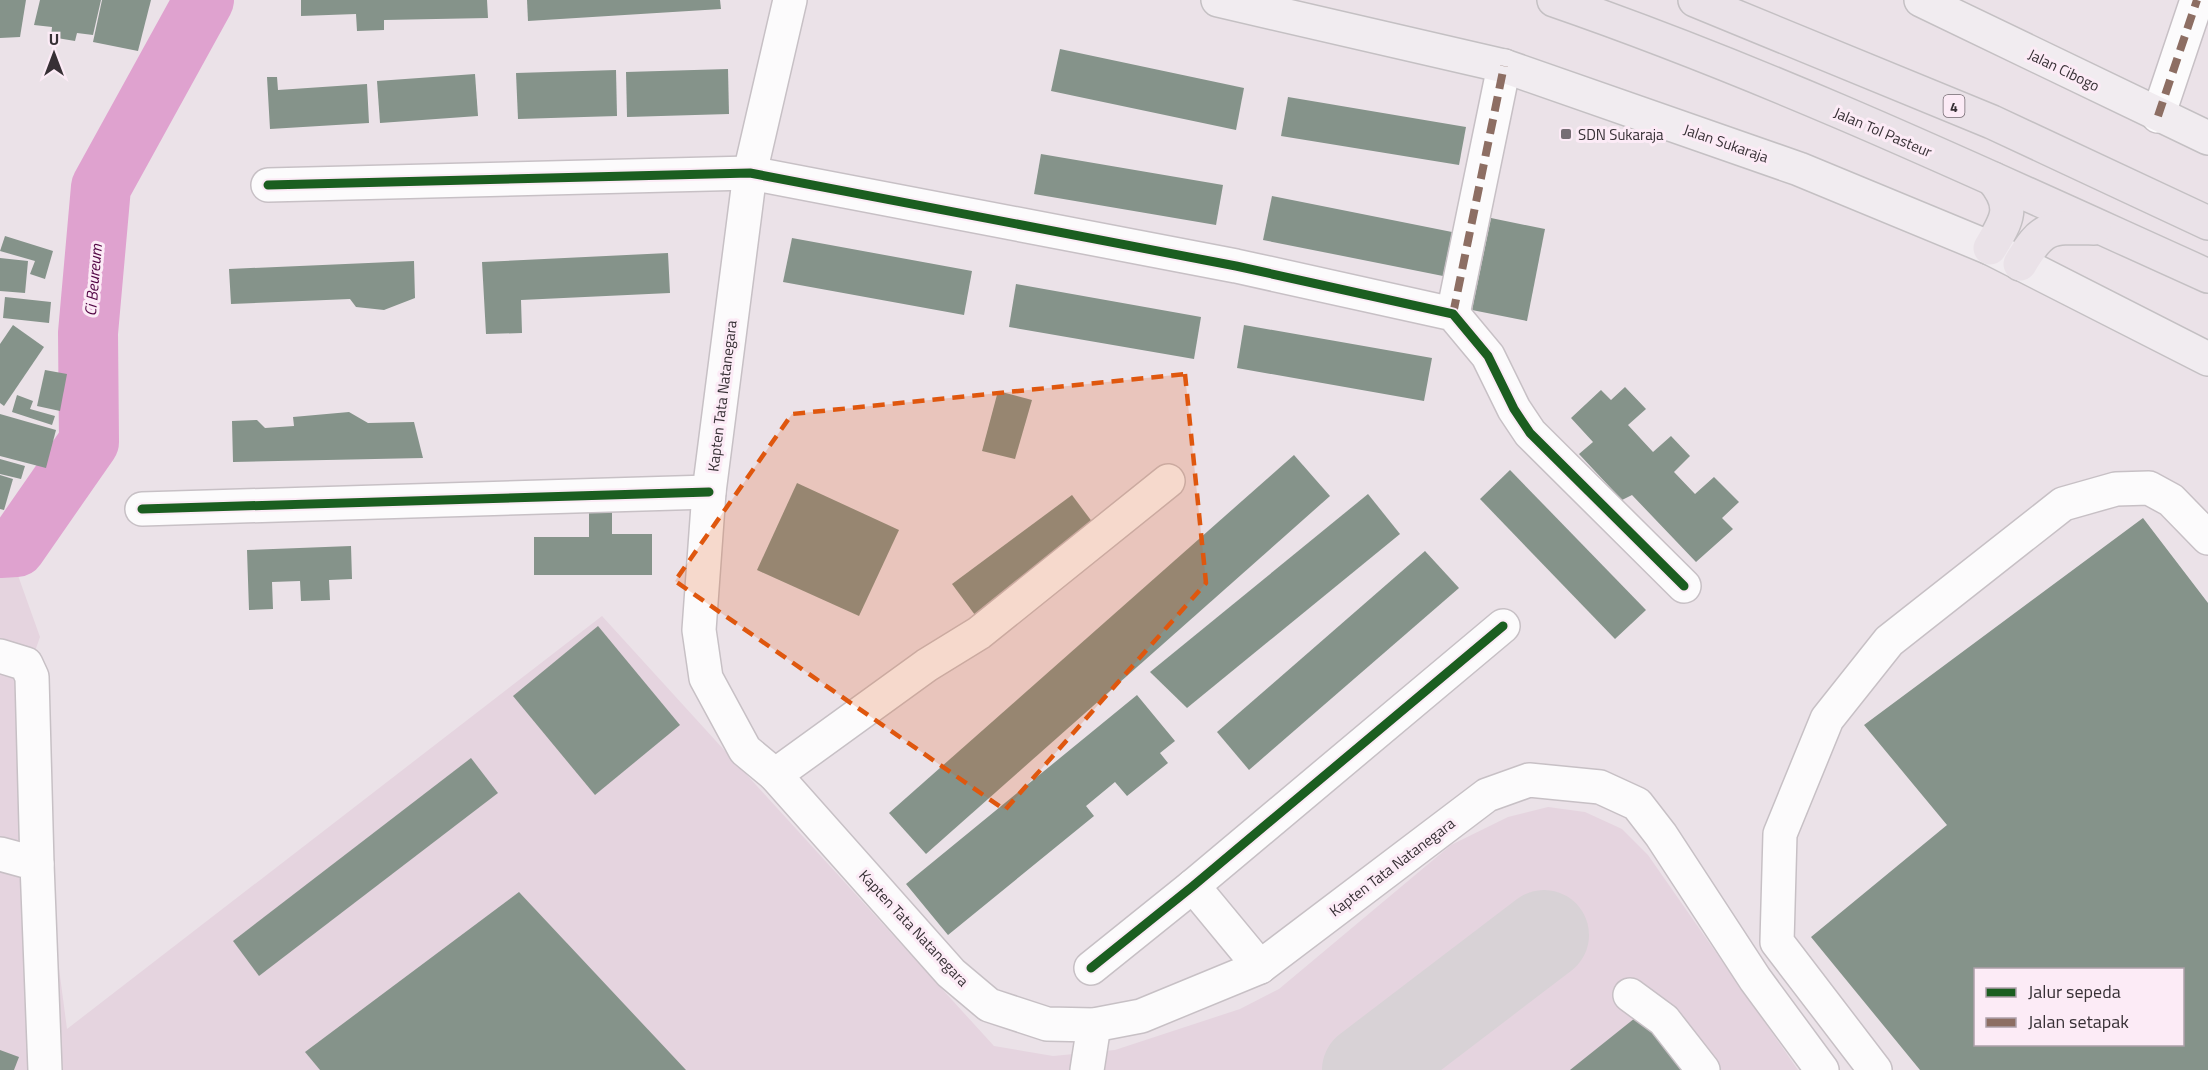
<svg xmlns="http://www.w3.org/2000/svg" width="2208" height="1070" font-family="'Titillium Web',sans-serif">
<style>
.built{fill:#e5d4df}
.lines{fill:none;stroke-linecap:round;stroke-linejoin:round}
.river{stroke:#dfa2cf;stroke-width:60}
.taxiway{stroke:#d8d2d6;stroke-width:90}
.building{fill:#85938a;fill-rule:evenodd}
.minor-casing{stroke:#c7c0c5;stroke-width:36}
.major-casing{stroke:#c4c0c3;stroke-width:36}
.highway-casing{stroke:#c4c0c3;stroke-width:36}
.minor{stroke:#fcfbfc;stroke-width:33}
.major{stroke:#f1ecf0;stroke-width:33}
.highway{stroke:#eae2e8;stroke-width:33}
.quiet{stroke:#8d6e63;stroke-width:8;stroke-dasharray:15 8;stroke-linecap:butt}
.cycleway-casing{stroke:#fcebf6;stroke-width:13}
.cycleway{stroke:#1b5e20;stroke-width:9}
.marked{fill:#df570e;fill-opacity:0.2;stroke:#df570e;stroke-width:4.5;stroke-dasharray:12 8;stroke-linejoin:round}
.poi-dot{fill:#766e74;stroke:#fcebf6;stroke-width:2}
.labels{text-anchor:middle;dominant-baseline:central;stroke-width:6;stroke-linejoin:round;paint-order:stroke}
.shield{fill:#fcebf6;stroke:#72686f;stroke-width:1.5}
.shield-label{font-size:14px;font-weight:bold;fill:#373035}
.street-label{font-size:15px;fill:#373035;stroke:#fcebf6}
.poi-label{font-size:15px;fill:#373035;stroke:#fcebf6;text-anchor:start}
.water-label{font-size:16px;font-style:italic;fill:#520544;stroke:#fcebf6}
</style>
<rect width="100%" height="100%" fill="#ebe2e8"/>
<!-- built -->
<polygon class="built" points="0,525 40,637 22,688 67,1029 602,616 994,1046 1053,1056 1115,1050 1240,1009 1279,989 1451,845 1508,817 1548,807 1585,812 1622,829 1648,855 1798,1070 0,1070"/>
<g class="lines">
<!-- river -->
<polyline class="river" points="0,548 16,547 89,442 88,333 101,187 204,0"/>
<!-- taxiway -->
<polyline class="taxiway" points="1367,1070 1544,935"/>
</g>
<!-- building -->
<g class="building">
<polygon points="0,0 26,0 20,37 0,38"/>
<polygon points="40,0 101,0 93,35 77,33 75,41 51,37 52,27 34,25"/>
<polygon points="102,0 151,0 138,51 93,42"/>
<polygon points="301,0 487,0 488,18 384,20 384,30 357,31 356,14 301,16"/>
<polygon points="527,0 720,0 721,9 528,21"/>
<polygon points="1060,49 1244,88 1236,130 1051,91"/>
<polygon points="728,69 729,114 627,117 626,72"/>
<polygon points="616,70 617,116 518,119 516,73"/>
<polygon points="475,74 478,116 380,123 377,81"/>
<polygon points="267,77 277,77 278,90 367,84 369,123 270,129"/>
<polygon points="1288,97 1466,127 1459,165 1281,136"/>
<polygon points="1041,154 1223,185 1216,225 1034,194"/>
<polygon points="1272,196 1452,232 1443,276 1263,240"/>
<polygon points="1491,218 1545,229 1527,321 1472,310"/>
<polygon points="5,236 53,251 45,279 30,274 35,261 0,251"/>
<polygon points="792,238 972,271 964,315 783,282"/>
<polygon points="668,253 670,293 521,300 522,333 486,334 482,262"/>
<polygon points="0,258 28,261 25,293 0,291"/>
<polygon points="414,261 415,298 384,310 356,307 350,299 231,304 229,269"/>
<polygon points="1016,284 1201,317 1194,359 1009,327"/>
<polygon points="5,297 51,302 49,323 3,318"/>
<polygon points="13,325 44,347 4,406 0,403 0,344"/>
<polygon points="1244,325 1432,358 1424,401 1237,368"/>
<polygon points="45,370 67,374 60,411 37,406"/>
<polygon points="1625,387 1646,409 1628,425 1653,452 1671,436 1690,456 1674,472 1695,494 1714,477 1739,502 1722,518 1733,529 1696,562 1632,495 1622,500 1579,454 1593,442 1571,418 1601,390 1611,400"/>
<polygon points="998,391 1032,400 1015,459 982,451"/>
<polygon points="17,395 33,401 30,409 55,416 52,425 12,412"/>
<polygon points="349,412 368,423 414,422 423,458 233,462 232,421 257,420 265,428 294,426 293,417"/>
<polygon points="0,414 56,430 46,468 0,456"/>
<polygon points="1294,455 1330,496 926,854 889,813"/>
<polygon points="0,459 25,466 21,479 0,474"/>
<polygon points="1510,470 1646,610 1615,639 1480,499"/>
<polygon points="0,475 13,479 4,510 0,509"/>
<polygon points="797,483 899,530 859,616 757,570"/>
<polygon points="1368,494 1400,534 1187,708 1150,672"/>
<polygon points="1072,495 1102,535 981,623 952,584"/>
<polygon points="589,512 612,512 612,534 652,534 652,575 534,575 534,537 589,537"/>
<path d="M 2143,518 L 2208,603 L 2208,1070 L 1920,1070 L 1811,937 L 1947,825 L 1864,725 ZM 1976,970 L 2182,970 L 2182,1044 L 1976,1044 Z"/>
<polygon points="351,546 352,579 329,580 330,600 301,601 300,581 272,582 273,609 249,610 247,550"/>
<polygon points="1425,551 1459,588 1249,770 1217,732"/>
<polygon points="598,626 680,725 595,795 513,696"/>
<polygon points="1137,695 1175,741 1160,753 1168,763 1127,796 1115,782 1086,806 1094,816 948,935 906,884"/>
<polygon points="471,758 498,793 259,976 233,941"/>
<polygon points="519,892 686,1070 320,1070 305,1052"/>
<polygon points="1640,1014 1685,1070 1570,1070"/>
<polygon points="0,1050 19,1057 14,1070 0,1070"/>
</g>
<g class="lines">
<defs>
<g id="minor">
<polyline points="790,0 750,173 709,492 699,630 706,678 745,750 775,775 951,973 989,1005 1047,1024 1094,1025 1141,1016 1260,967 1487,795 1529,780 1600,787 1637,804 1661,835 1755,979 1822,1070"/>
<polyline points="2158,116 2197,0"/>
<polyline points="268,185 750,173 1236,266 1453,314 1488,356 1514,409 1530,433 1684,586"/>
<polyline points="1453,314 1504,66"/>
<polyline points="142,509 709,492"/>
<polyline points="0,656 26,664 32,677 37,864"/>
<polyline points="775,775 927,665 979,633 1168,481"/>
<polyline points="0,854 37,864 45,1070"/>
<polyline points="1193,886 1260,967"/>
<polyline points="1091,968 1193,886 1503,626"/>
<polyline points="1630,995 1664,1020 1703,1070"/>
<polyline points="1087,1070 1094,1025"/>
<polyline points="1875,1070 1777,942 1780,834 1827,719 1889,641 2063,504 2116,489 2149,488 2171,500 2208,538"/>
</g>
<g id="major">
<polyline points="1218,0 1504,66 1799,169 1990,248 2208,359"/>
<polyline points="1921,0 2208,138"/>
</g>
<g id="highway">
<path d="M 1554,0 C 1777,77 1993,179 2208,276"/>
<polyline points="1695,0 1992,122 2208,223"/>
<path d="M 1990,248 C 2007,220 2016,207 1993,179"/>
<path d="M 2020,264 C 2043,225 2050,227 2094,228"/>
</g>
</defs>
<!-- minor casing -->
<use href="#minor" class="minor-casing"/>
<!-- major casing -->
<use href="#major" class="major-casing"/>
<!-- highway casing -->
<use href="#highway" class="highway-casing"/>
<!-- minor -->
<use href="#minor" class="minor"/>
<!-- major -->
<use href="#major" class="major"/>
<!-- highway -->
<use href="#highway" class="highway"/>
<!-- quiet -->
<g class="quiet">
<polyline points="2158,116 2197,0"/>
<polyline points="1453,314 1504,66"/>
</g>
<defs>
<g id="cycleway">
<polyline points="268,185 750,173 1236,266 1453,314 1488,356 1514,409 1530,433 1684,586"/>
<polyline points="142,509 709,492"/>
<polyline points="1091,968 1193,886 1503,626"/>
</g>
</defs>
<!-- cycleway casing -->
<use href="#cycleway" class="cycleway-casing"/>
<!-- cycleway -->
<use href="#cycleway" class="cycleway"/>
</g>
<!-- marked area -->
<path class="marked" d="M 1185,374 L 1206,583 L 1005,810 L 675,581 L 792,414 Z"/>
<!-- markers -->
<rect class="poi-dot" x="1560" y="128" width="12" height="12" rx="3"/>
<g class="labels">
<!-- shield labels -->
<rect class="shield" x="1943.5" y="95" width="21" height="22" rx="4.5"/>
<g class="shield-label">
<text x="1954" y="106">4</text>
</g>
<!-- street labels -->
<g class="street-label">
<text transform="translate(2064 70) rotate(26)">Jalan Cibogo</text>
<text transform="translate(1883 132) rotate(23)">Jalan Tol Pasteur</text>
<text transform="translate(1726 143) rotate(19)">Jalan Sukaraja</text>
<text transform="translate(722 396) rotate(-83)">Kapten Tata Natanegara</text>
<text transform="translate(1392 867) rotate(-37)">Kapten Tata Natanegara</text>
<text transform="translate(914 928) rotate(47)">Kapten Tata Natanegara</text>
</g>
<!-- poi labels -->
<g class="poi-label">
<text x="1578" y="134">SDN Sukaraja</text>
</g>
<!-- water labels -->
<g class="water-label">
<text transform="translate(93 280) rotate(-85)">Ci Beureum</text>
</g>
</g>
<!-- legend -->
<rect x="1974" y="968" width="210" height="78" fill="#fcebf6" stroke="#ada0a9" stroke-width="1.5"/>
<rect x="1986" y="988" width="30" height="9" fill="#1b5e20" stroke="#ada0a9" stroke-width="1.5"/>
<text x="2028" y="998" font-size="18" fill="#373035">Jalur sepeda</text>
<rect x="1986" y="1018" width="30" height="9" fill="#8d6e63" stroke="#ada0a9" stroke-width="1.5"/>
<text x="2028" y="1028" font-size="18" fill="#373035">Jalan setapak</text>
<!-- north arrow -->
<g transform="translate(54 54)" stroke="#fcebf6" stroke-width="4.5" paint-order="stroke">
<path d="M0-4.5L10 22L0 15L-10 22Z" fill="#373035"/>
<text y="-9" font-size="16" font-weight="bold" text-anchor="middle" fill="#373035">U</text>
</g>
</svg>
